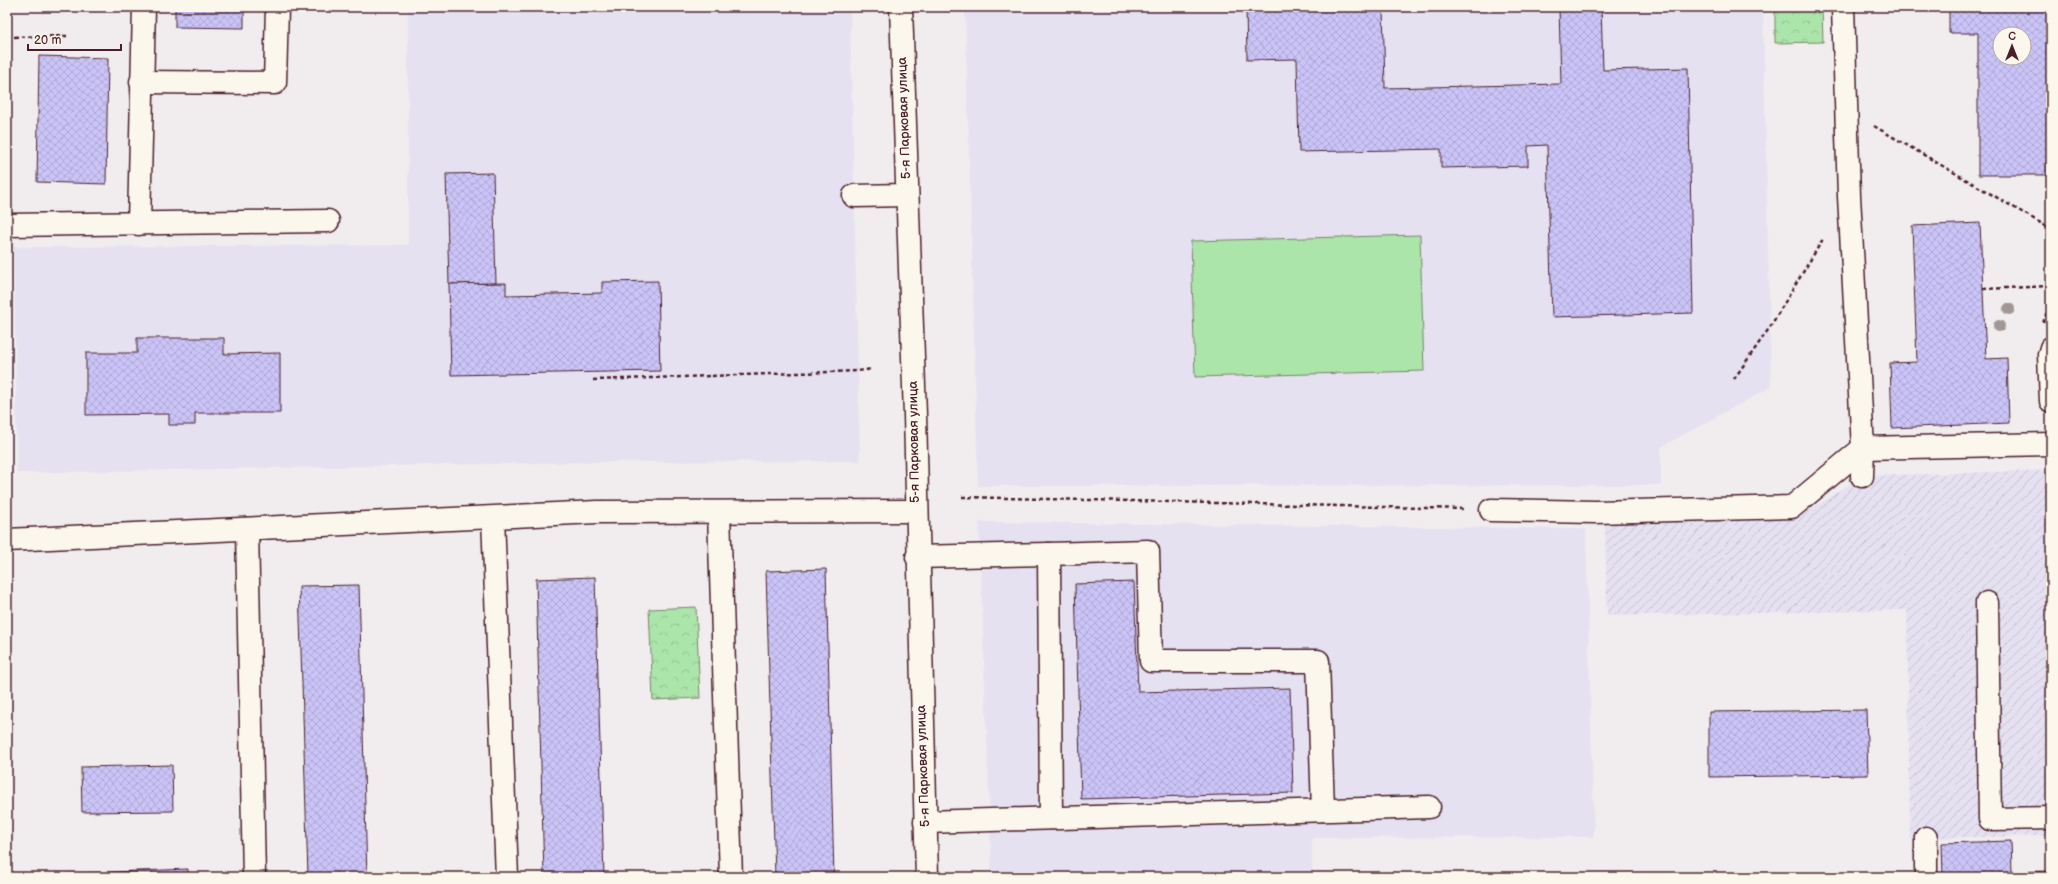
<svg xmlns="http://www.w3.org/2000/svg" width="2058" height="884" font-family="'Balsamiq Sans',sans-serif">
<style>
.built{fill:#e5e1f1}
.industrial{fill:url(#industrial-furrows)}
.park{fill:url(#park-crowns);stroke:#7a826a}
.pitch{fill:#abe5aa;stroke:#7a826a}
.building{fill:url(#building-cross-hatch);stroke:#4a1f2b;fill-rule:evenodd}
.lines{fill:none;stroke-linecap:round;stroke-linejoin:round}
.minor-casing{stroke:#4a1f2b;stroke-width:25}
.path{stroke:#4a1f2b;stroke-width:2.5;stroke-dasharray:4 3;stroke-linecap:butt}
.minor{stroke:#fbf7ec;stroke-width:22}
.tree{fill:#a29794}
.labels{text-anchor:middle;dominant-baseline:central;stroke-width:3;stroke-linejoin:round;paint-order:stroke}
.street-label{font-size:13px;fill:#4a1f2b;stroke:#fbf7ec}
</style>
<defs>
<pattern id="industrial-furrows" width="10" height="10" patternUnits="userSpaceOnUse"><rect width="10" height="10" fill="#e5e1f1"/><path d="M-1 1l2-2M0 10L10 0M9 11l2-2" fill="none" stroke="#c6c1cf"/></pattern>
<pattern id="park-crowns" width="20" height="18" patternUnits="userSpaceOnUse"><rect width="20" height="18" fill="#abe5aa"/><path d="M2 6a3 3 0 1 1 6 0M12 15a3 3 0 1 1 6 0" fill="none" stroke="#95c492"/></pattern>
<pattern id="building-cross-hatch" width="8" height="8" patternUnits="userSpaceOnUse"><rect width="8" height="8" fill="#cac4f7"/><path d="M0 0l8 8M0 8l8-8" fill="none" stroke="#afa8d4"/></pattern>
</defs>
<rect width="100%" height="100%" fill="#f1edee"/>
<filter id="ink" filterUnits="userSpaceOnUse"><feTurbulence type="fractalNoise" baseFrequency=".025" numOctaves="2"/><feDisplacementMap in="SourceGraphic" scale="8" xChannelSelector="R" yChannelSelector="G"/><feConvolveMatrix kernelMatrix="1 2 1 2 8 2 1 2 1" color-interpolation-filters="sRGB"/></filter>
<g filter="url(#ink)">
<!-- built -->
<g class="built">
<polygon points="408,7 850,7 860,461 595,462 17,473 14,247 408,245"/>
<polygon points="965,7 1763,7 1771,387 1661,447 1661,485 978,486"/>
<polygon points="979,522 1586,529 1594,837 1312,838 1312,877 992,877"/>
</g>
<!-- industrial -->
<polygon class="industrial" points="2051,470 2051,836 1910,838 1907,610 1607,616 1605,523 1796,519 1862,476"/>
<!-- park -->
<g class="park">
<polygon points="1775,7 1822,7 1823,42 1775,43"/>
<polygon points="696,607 700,698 653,700 649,609"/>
</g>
<!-- pitch -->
<polygon class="pitch" points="1420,235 1424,371 1195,377 1191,241"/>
<!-- building -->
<g class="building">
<polygon points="175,7 244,7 244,28 175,27"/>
<polygon points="1246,7 1383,7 1385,88 1561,84 1559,7 1601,7 1603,70 1688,68 1693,313 1552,317 1547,145 1528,146 1528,166 1441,168 1441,149 1299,152 1297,59 1247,60"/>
<path d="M 1949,7 L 2051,7 L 2051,33 L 2047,33 L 2048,175 L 1978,175 L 1978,33 L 1949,33 ZM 2000,34 L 2024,34 L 2024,58 L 2000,58 Z"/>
<polygon points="39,56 108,58 106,184 37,182"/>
<polygon points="493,173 496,283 449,284 446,174"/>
<polygon points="1980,223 1986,359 2007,358 2009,423 1892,428 1890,363 1917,362 1912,226"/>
<polygon points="658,281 660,371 451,375 449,284 506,283 506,295 602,293 602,282"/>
<polygon points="137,338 224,338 224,354 280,353 280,413 195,413 195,425 169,425 169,414 86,415 86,353 137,353"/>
<polygon points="826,569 834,877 775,877 766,571"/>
<polygon points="595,577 604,877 544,877 536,579"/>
<polygon points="1134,582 1138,692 1290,688 1293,793 1081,799 1075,584"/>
<polygon points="359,585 367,877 308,877 299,586"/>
<polygon points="1866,710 1868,775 1709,777 1709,712"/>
<polygon points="172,765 173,811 82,812 81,767"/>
<polygon points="2011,841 2012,872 2051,871 2051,877 1943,877 1942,843"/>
<polygon points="188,869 188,877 66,877 66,874"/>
</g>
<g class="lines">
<defs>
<g id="minor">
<polyline points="901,7 915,415 927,877"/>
<polyline points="1843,7 1849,196 1863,448 1862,476"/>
<polyline points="141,82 275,83 277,7"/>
<polyline points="854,196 907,195"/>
<polyline points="139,224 144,7"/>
<polyline points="7,225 328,221"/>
<polyline points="2051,348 2049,355 2051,401"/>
<polyline points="1491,510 1595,512 1792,507 1863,448 2051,444"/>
<polyline points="719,513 731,877"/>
<polyline points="493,518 507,877"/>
<polyline points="247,529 254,877"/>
<polyline points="7,540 597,512 916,511"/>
<polyline points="917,557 1049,554"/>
<polyline points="1987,603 1990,819 2051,818"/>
<polyline points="1051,818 1049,554 1148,551 1151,661 1318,661 1323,810"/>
<polyline points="925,822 1429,807"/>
<polyline points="1926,877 1926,838"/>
</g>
</defs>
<!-- minor casing -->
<use href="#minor" class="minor-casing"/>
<!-- path -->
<g class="path">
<polyline points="7,37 68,36"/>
<polyline points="2047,104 2051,104"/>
<polyline points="1874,126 2051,229"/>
<polyline points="1983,289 2051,286"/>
<polyline points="2043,323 2051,303"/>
<polyline points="1734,379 1770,327 1823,239"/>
<polyline points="593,380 858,371 872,369"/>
<polyline points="962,497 1465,509"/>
</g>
<!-- minor -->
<use href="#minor" class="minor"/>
</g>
<!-- trees -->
<g class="tree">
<circle cx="2009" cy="309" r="6"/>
<circle cx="1999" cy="326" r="6"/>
</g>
</g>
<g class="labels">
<!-- street labels -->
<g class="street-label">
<text transform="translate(904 118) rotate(-92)">5-я Парковая улица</text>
<text transform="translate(914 442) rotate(-91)">5-я Парковая улица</text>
<text transform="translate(923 766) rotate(-92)">5-я Парковая улица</text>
</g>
</g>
<!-- margin -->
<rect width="2058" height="884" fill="none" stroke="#fbf7ec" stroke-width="24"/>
<rect x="12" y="12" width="2034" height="860" fill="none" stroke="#4a1f2b" stroke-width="1.5" filter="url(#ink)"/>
<!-- north arrow -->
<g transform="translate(2012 46)"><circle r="19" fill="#fbf7ec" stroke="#b4a19f"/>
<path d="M0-3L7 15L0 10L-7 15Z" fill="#4a1f2b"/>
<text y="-6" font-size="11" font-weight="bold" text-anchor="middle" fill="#4a1f2b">С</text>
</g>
<!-- scale -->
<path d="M28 44v6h93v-6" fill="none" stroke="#4a1f2b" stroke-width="2"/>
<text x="34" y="44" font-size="12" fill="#4a1f2b" stroke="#fbf7ec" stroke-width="3" paint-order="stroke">20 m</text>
</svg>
